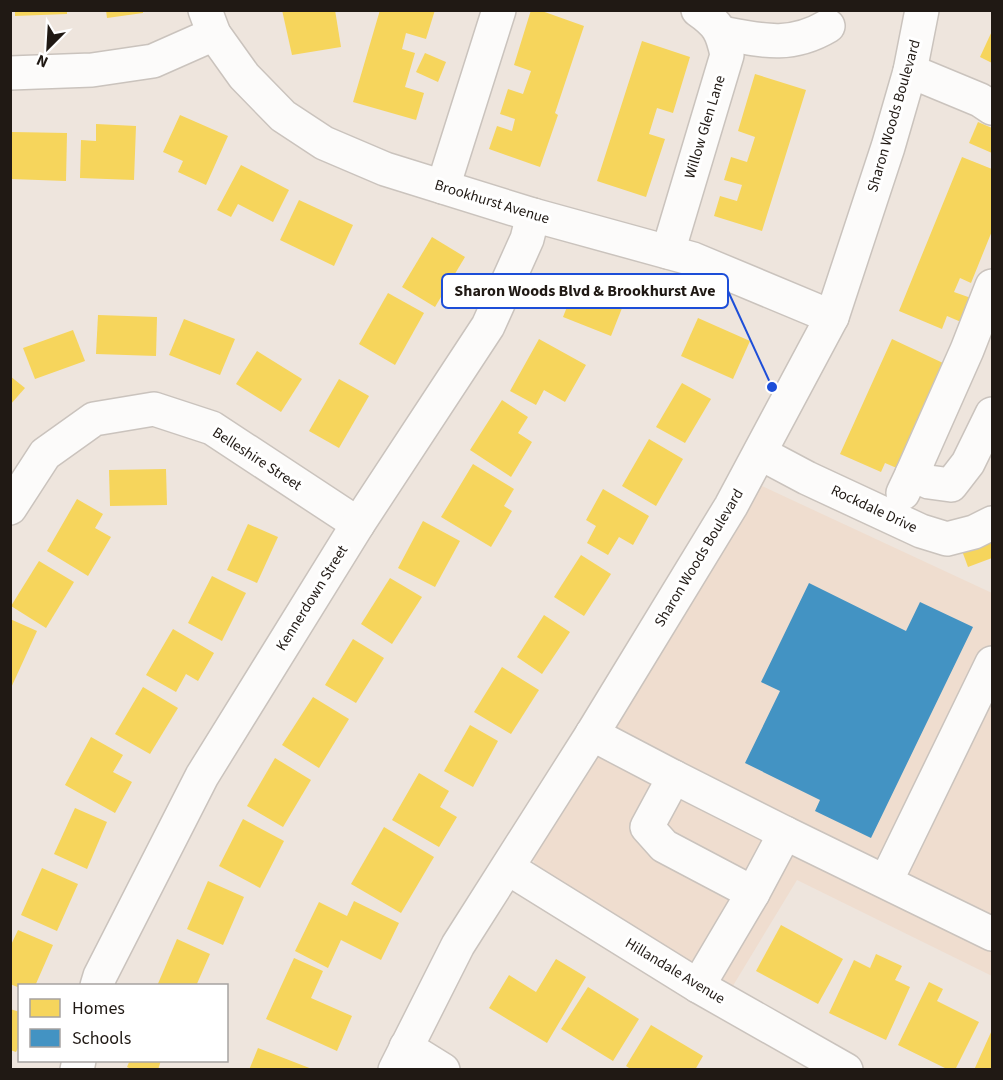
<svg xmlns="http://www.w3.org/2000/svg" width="1003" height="1080" font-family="'Source Sans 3',sans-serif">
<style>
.built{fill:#efddcf}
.homes{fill:#f6d55c}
.schools{fill:#4393c3}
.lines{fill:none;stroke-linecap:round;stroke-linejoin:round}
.minor-casing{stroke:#cac3bd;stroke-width:36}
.minor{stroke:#fcfbfa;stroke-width:33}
.labels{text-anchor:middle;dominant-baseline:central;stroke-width:6;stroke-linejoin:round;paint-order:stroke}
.street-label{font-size:15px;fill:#201914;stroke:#fff}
.leader{fill:none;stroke:#1d4ed8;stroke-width:2}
.callout-dot{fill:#1d4ed8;stroke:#fff;stroke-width:2}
.callout{fill:#fff;stroke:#1d4ed8;stroke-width:2}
.callout-label{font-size:16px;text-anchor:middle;font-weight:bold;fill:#201914}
</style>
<rect width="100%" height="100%" fill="#eee5dd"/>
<!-- built -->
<polygon class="built" points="749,480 992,593 992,976 797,880 728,994 540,874 525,844"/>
<!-- homes -->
<g class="homes">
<polygon points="15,10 67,10 67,14 15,16"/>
<polygon points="106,10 143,10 143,13 107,18"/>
<polygon points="282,10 335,10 341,47 292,55"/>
<polygon points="380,10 435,10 426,39 406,33 402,49 415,53 405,87 424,93 416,120 353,102"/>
<polygon points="531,10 539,10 584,26 555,113 558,115 540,167 489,149 497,126 512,131 515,119 500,114 508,89 523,94 531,71 514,65"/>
<polygon points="992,31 992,63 980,57"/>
<polygon points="642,41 690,57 673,113 657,108 649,134 665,139 646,197 597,181"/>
<polygon points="425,53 446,62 438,82 416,72"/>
<polygon points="755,74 806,90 762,231 714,216 720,196 737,201 742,185 724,180 731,157 747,162 755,137 738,131"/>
<polygon points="180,115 228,136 206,185 178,172 183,161 163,152"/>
<polygon points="978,122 992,128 992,153 969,143"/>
<polygon points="96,124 136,126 134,180 80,178 81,140 96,141"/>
<polygon points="12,132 67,133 66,181 11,179"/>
<polygon points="962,157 992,169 992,231 971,283 960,278 954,292 971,298 961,322 947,316 942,329 899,311"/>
<polygon points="241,165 289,190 273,222 238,204 231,217 217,210"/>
<polygon points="299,200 353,225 334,266 280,240"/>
<polygon points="432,237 465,257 435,307 402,287"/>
<polygon points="578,279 626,298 611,336 563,317"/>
<polygon points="388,293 424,313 395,365 359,344"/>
<polygon points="98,315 157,317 156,356 96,354"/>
<polygon points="698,318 750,341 733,379 681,356"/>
<polygon points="184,319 235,339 220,375 169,355"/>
<polygon points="73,330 85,361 35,379 23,348"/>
<polygon points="539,339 586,365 565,402 544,390 536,405 510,391"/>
<polygon points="892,339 943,363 908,440 911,442 899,469 885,463 881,472 840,454"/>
<polygon points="257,351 302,379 281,412 236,384"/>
<polygon points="10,376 25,388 10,405"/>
<polygon points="339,379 369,396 339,448 309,431"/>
<polygon points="682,383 711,399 685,443 656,427"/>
<polygon points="502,400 528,417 518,433 532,442 511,477 470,450"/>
<polygon points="649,439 683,459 656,506 622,486"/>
<polygon points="473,464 514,489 504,506 512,511 491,547 441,517"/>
<polygon points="166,469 167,505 110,506 109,470"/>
<polygon points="603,489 649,516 633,545 619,537 608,555 587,543 596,526 586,520"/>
<polygon points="77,499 103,514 95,528 111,537 88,576 47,551"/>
<polygon points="423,521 460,541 435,587 398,568"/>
<polygon points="248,524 278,537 257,583 227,570"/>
<polygon points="992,536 992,558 968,567 961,548"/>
<polygon points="581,555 611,574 584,616 554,597"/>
<polygon points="39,561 74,582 46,628 11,606"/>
<polygon points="212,576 246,593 222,641 188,623"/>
<polygon points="390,578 422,597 392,644 361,624"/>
<polygon points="544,615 570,632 542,674 517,657"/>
<polygon points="10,619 37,631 10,690"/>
<polygon points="173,629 214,653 198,681 186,674 176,692 146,675"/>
<polygon points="353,639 384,658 356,703 325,685"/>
<polygon points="502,667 539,690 511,734 474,712"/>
<polygon points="143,687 178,708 150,754 115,734"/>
<polygon points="313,697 349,719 319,768 282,745"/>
<polygon points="470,725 498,741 473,787 444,771"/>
<polygon points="91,737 123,755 113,772 132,782 115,813 65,785"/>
<polygon points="275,758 311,780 283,827 247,806"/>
<polygon points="419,773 449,791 440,807 457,817 439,847 392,820"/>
<polygon points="75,808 107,822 87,869 54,854"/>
<polygon points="243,819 284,841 260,888 219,866"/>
<polygon points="384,827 434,857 401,913 351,884"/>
<polygon points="42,868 78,884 57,931 21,915"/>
<polygon points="208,881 244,897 223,945 187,929"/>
<polygon points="354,901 399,923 381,960 341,940 328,968 295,951 319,902 347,916"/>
<polygon points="781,925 843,959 818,1004 756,971"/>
<polygon points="18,930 53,945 35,986 20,986 20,988 10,984 10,947"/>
<polygon points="177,939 210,954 196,986 157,986"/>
<polygon points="876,954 902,966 895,980 910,987 886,1040 829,1013 854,960 870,968"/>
<polygon points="294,958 323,971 311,998 352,1016 337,1051 266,1019"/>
<polygon points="556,959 586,977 547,1043 489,1008 509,975 536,992"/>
<polygon points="929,982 943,989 937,1001 979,1022 955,1070 949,1070 898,1045"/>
<polygon points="588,987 639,1019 613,1061 561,1029"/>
<polygon points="10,1009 20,1012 20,1044 16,1052 10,1050"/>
<polygon points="651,1025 703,1056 695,1070 632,1070 626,1066"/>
<polygon points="992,1030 992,1070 974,1070"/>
<polygon points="258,1048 312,1069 312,1070 249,1070"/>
<polygon points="130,1060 161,1060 158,1070 133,1070 127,1067"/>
</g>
<!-- schools -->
<polygon class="schools" points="809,583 906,631 920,602 973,627 871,838 815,811 820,800 745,763 780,691 761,682"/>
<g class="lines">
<defs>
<g id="minor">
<polyline points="205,10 214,34 244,76 283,116 324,143 385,169 533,215 693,259 832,317"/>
<path d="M 722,33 C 763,41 791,48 828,26"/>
<polyline points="910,71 980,100 992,108"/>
<polyline points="10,73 92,70 153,61 214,34"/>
<polyline points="443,187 499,10"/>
<path d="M 668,252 L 727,55 C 722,31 718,24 698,10"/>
<polyline points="760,453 807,478 921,531 947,539 974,532 992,523"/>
<polyline points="912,474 967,350 992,286"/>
<polyline points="903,493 912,474 929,482 951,485 968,463 992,414"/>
<polyline points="10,508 45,454 94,419 154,409 212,428 358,524"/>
<polyline points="592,734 674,777 647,827 664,846 753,893"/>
<polyline points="674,777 785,833"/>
<polyline points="508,868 698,986 846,1070"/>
<polyline points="886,881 992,663"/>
<polyline points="97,986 100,976 202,776 358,524 488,326 527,239 533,215"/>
<polyline points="698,986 753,893 785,833 992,934"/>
<polyline points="406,1047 443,1070"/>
<polyline points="77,1070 79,1060"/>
<polyline points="395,1070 458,945 592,734 731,506 832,317 888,147 910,71 922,10"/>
</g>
</defs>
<!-- minor casing -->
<use href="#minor" class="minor-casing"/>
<!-- minor -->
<use href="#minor" class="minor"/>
</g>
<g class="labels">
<!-- street labels -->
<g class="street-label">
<text transform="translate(894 116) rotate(-74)">Sharon Woods Boulevard</text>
<text transform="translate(705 127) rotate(-73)">Willow Glen Lane</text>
<text transform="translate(492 202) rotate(17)">Brookhurst Avenue</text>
<text transform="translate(257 459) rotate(33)">Belleshire Street</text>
<text transform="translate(874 509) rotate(25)">Rockdale Drive</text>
<text transform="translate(699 558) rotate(-59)">Sharon Woods Boulevard</text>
<text transform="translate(312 598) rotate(-58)">Kennerdown Street</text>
<text transform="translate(675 971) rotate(31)">Hillandale Avenue</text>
</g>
</g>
<!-- callouts -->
<path class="leader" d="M772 387L728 291"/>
<circle class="callout-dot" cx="772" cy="387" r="6"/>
<rect class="callout" x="442" y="274" width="286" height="34" rx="6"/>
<g class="callout-label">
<text x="585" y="296">Sharon Woods Blvd &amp; Brookhurst Ave</text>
</g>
<!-- border -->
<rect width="1003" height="1080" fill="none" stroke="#201914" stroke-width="24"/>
<!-- legend -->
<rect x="18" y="984" width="210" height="78" fill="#ffffff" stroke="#a6a3a1" stroke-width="1.5"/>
<rect x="30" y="999" width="30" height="18" fill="#f6d55c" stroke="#a6a3a1" stroke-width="1.5"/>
<text x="72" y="1014" font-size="18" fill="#201914">Homes</text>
<rect x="30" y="1029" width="30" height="18" fill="#4393c3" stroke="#a6a3a1" stroke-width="1.5"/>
<text x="72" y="1044" font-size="18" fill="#201914">Schools</text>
<!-- north arrow -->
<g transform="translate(48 48) rotate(204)" stroke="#ffffff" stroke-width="4.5" paint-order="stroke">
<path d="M0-4.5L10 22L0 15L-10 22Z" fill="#201914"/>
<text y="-9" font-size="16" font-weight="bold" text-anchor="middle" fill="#201914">N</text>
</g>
</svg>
